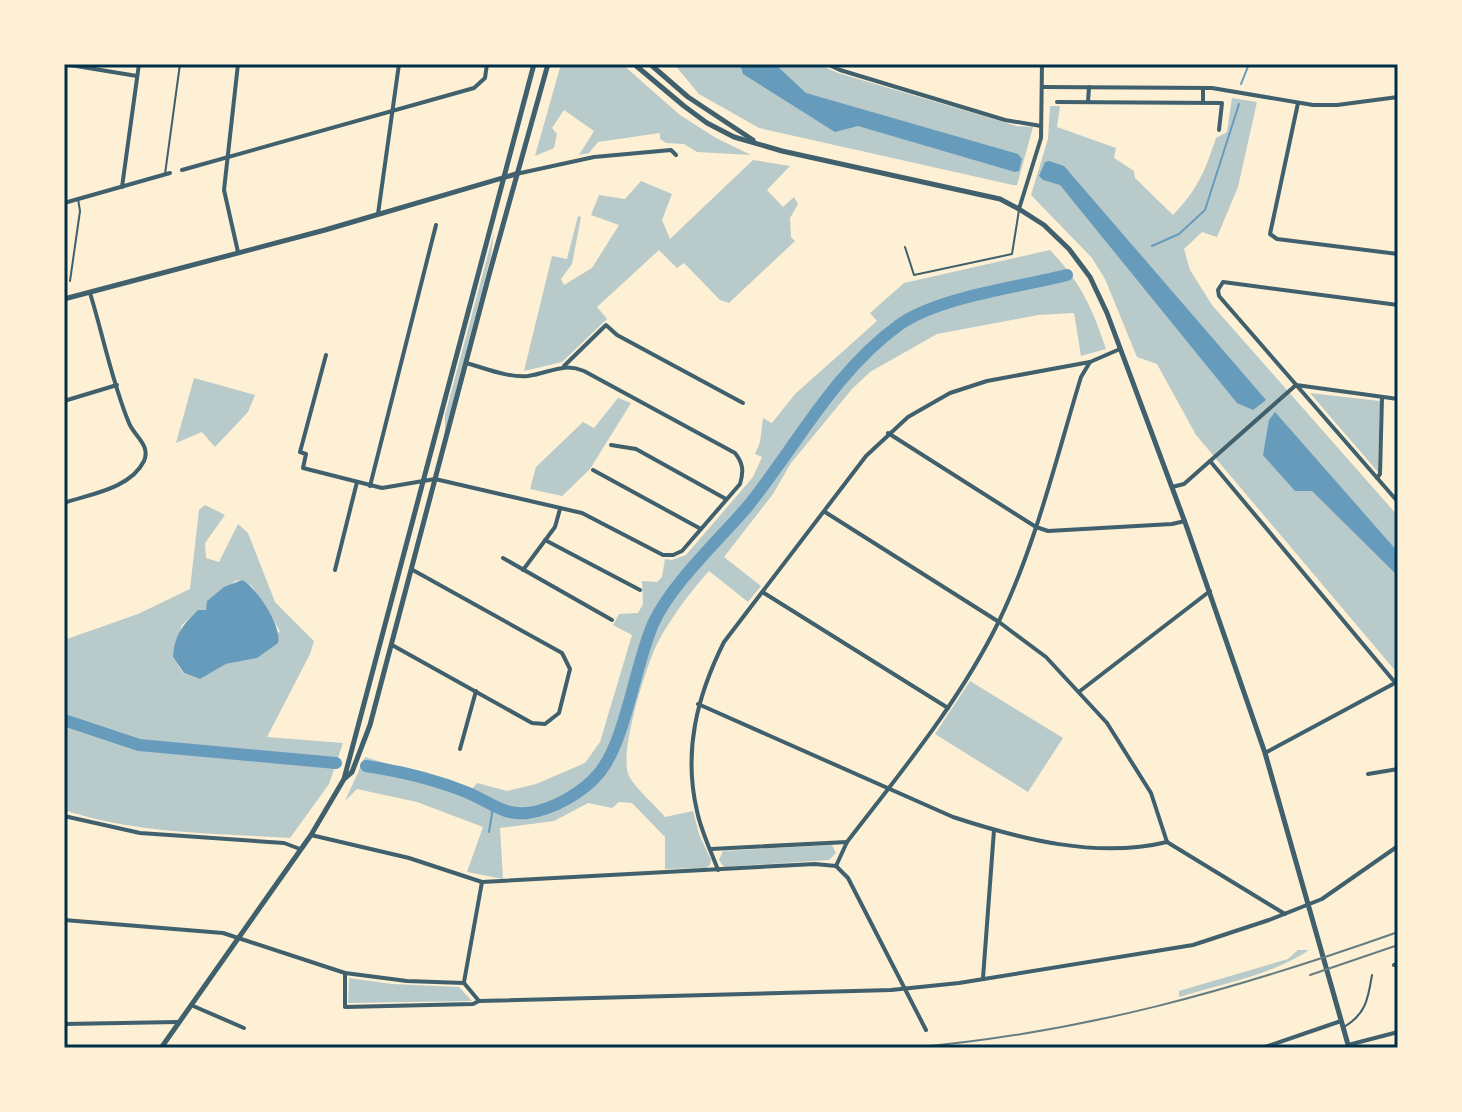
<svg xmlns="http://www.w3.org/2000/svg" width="1462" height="1112" font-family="'Noto Serif',serif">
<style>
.green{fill:#b9caca;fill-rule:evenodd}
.water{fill:#669bbc}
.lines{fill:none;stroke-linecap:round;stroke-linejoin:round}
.stream{stroke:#669bbc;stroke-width:2}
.river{stroke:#669bbc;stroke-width:12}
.service{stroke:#3f606c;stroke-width:2}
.minor{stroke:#3f606c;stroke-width:4}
.tertiary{stroke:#3f606c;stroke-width:5}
.tram{stroke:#657d81;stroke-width:2}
.neatline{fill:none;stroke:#003049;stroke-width:3}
</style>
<rect width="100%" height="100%" fill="#fdf0d5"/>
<!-- green -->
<g class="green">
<polygon points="561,64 622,64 680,115 716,138 751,155 697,152 684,144 666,143 660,139 660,133 598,142 589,153 579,155 594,131 564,110 552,128 557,134 554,148 535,156"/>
<polygon points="674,64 818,64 838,73 1017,126 1033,127 1017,185 1013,185 759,128 699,94"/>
<path d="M 1232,98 L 1257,102 L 1238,187 L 1217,237 L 1202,232 L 1184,249 L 1190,270 L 1212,305 L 1398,516 L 1398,674 L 1196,435 L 1157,364 L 1137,357 L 1105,279 L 1092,258 L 1031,195 L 1048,139 L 1050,106 L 1060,106 L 1057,127 L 1116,148 L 1114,158 L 1134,171 L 1135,178 L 1173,215 C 1197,190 1205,172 1216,138 L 1227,132 Z"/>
<polygon points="753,160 790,166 767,190 783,207 794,197 798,204 790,218 791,237 795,241 729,303 720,300 684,263 677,268 659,250 597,307 607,319 562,362 524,371 552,256 567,259 578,216 581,217 572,264 561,279 564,285 592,268 619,225 591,215 599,195 625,199 641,181 672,194 662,220 670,239"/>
<polygon points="494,232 491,256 445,432 445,415"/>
<path d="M 1050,250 C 1081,283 1092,307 1106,349 L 1081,356 L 1074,313 L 1038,315 L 937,334 L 870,372 L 852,389 L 791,463 L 773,494 L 724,557 L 761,586 L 748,602 L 709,571 C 690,592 673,615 659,640 C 647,662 618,755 629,776 C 635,788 656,806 665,817 L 693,811 L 699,834 L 711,860 L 710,865 L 706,868 L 665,869 L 665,837 L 632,803 L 619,802 L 612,808 L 588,803 L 554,821 L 500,828 L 503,879 L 467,872 L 483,827 L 417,802 L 357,789 L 345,801 L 365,757 L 472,789 L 477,783 L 507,791 L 536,784 L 585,763 L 600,742 L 632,635 L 613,625 L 619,614 L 638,613 L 643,604 L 642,581 L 657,582 L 662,577 L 665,559 L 672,560 L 686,555 L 753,477 L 762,457 L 755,454 L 760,442 L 763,418 L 772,423 L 795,394 L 877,321 L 870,313 L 904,283 Z"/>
<polygon points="194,378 255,395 248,412 215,447 202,432 176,443"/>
<polygon points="1310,393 1380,401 1378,472"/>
<polygon points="618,398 631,403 590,469 562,496 530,489 536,467 583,422 594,428"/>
<path d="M 205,505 L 225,515 L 205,543 L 206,558 L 219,562 L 238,524 L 248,533 L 275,602 L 314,641 L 310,654 L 267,737 L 343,743 L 329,784 L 290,838 C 215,833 136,834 64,810 L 64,640 L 138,614 L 190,589 L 199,510 ZM 242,580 L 252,586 L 280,631 L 257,658 L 226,664 L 200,679 L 183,673 L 173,657 L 182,625 L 198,610 L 206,610 L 235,581 Z"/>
<polygon points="970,681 1063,738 1028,792 935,734"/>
<polygon points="832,845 836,853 829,860 724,867 719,860 723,851"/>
<path d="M 1298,950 L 1309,950 C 1272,975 1221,984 1179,997 L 1179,991 L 1288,959 Z"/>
<polygon points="349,978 392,984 459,987 472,1001 348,1003"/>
</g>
<!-- water -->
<g class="water">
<polygon points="740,64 775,64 806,93 1018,154 1022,159 1019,171 1015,172 858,126 835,132 743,74"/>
<polygon points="1049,161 1064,166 1266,400 1253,410 1237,403 1060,185 1043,180 1039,176 1045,162"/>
<polygon points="1275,412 1398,552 1398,576 1312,491 1295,491 1263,455 1269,420"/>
<path d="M 242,580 C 256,586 283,628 278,643 L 257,658 L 226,664 L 200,679 L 184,673 L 173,657 C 174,636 183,624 198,610 L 206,610 L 207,601 L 224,587 Z"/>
</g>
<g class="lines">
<!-- stream -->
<g class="stream">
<polyline points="1241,84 1249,64"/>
<polyline points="1152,246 1179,234 1205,210 1239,104"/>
<polyline points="489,832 493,807"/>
</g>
<!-- river -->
<g class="river">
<polyline points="64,720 139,745 336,763"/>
<path d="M 366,766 C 399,771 434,779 466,792 C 487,800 503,816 527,813 C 553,810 584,792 600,772 C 626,739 635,665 653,624 C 671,584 719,540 748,506 C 797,445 834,372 899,325 C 938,297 1019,287 1067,275"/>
</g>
<!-- service -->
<g class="service">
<polyline points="165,174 180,64"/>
<polyline points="905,247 914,275 1012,254 1019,210"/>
<polyline points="70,281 80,211 78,199"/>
<path d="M 1344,1027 C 1366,1014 1368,999 1372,975"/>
</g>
<!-- minor -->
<g class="minor">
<polyline points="64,64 137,76"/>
<polyline points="238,64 224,190 238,252"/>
<polyline points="827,64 840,70 1005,120 1041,126"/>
<polyline points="1042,87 1212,88 1313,105 1337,105 1398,97"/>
<polyline points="1057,102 1222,103 1219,130"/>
<polyline points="1088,102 1089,87"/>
<polyline points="1203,103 1203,88"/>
<polyline points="1298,103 1270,234 1277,239 1398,254"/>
<polyline points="182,170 474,88 485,78 487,64"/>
<polyline points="516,174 594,157 671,150 676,155"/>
<polyline points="122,187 139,64"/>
<polyline points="64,203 170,173"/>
<polyline points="1019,209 1041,138 1042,64"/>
<polyline points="378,214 399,64"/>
<polyline points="1398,305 1223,282 1218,290 1219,296 1398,502"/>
<path d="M 326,355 L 300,452 L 306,454 L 303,468 L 382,488 L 435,479 L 582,513 L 663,555 L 673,555 L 682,551 L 740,484 C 744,471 743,463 735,453 L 584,371 C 563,362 550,373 528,376 C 508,378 485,368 466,363"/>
<polyline points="564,366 606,325 617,335 743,403"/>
<polyline points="64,401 117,385"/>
<polyline points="888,433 1036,527 1048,531 1172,524 1185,521"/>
<polyline points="611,445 636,449 726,499"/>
<polyline points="1210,461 1398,686"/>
<polyline points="593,470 701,529"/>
<polyline points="1377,478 1380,474 1382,397"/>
<polyline points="370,486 436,225"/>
<polyline points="1172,487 1184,484 1296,385 1398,399"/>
<path d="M 64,503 C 90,494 130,489 144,461 C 151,445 134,436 129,423 C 112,382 103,335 90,293"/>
<polyline points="825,512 999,622 1046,657 1107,723 1151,793 1167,842"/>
<polyline points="545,540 640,590"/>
<polyline points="503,558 612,620"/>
<polyline points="335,570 357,482"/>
<polyline points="523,570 555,527 560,509"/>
<polyline points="764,593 948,708"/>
<polyline points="392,645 532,723 545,724 559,713 570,669 562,653 411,569"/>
<polyline points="1080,691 1210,591"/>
<path d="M 698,704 L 953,817 C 1020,839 1097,859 1167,842"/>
<polyline points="460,749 476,691"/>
<polyline points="1265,753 1395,683"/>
<polyline points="1368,774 1398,769"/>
<polyline points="64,816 140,833 284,843 300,849"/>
<polyline points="311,835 409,858 482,882 815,864 836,866 848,878 926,1030"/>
<polyline points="1167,842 1285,914"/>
<polyline points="711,849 847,842"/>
<path d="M 836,866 L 847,842 C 901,772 960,701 999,621 C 1036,544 1056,459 1081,377 L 1090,362"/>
<path d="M 718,870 C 711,851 701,831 697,811 C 683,751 697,696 724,642 L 866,456 L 908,417 L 950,393 L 987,381 L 1090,362 L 1120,349"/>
<polyline points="64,920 223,933 345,973 407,981 464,983 479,1001 891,990 959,983 1193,945 1269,920 1322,899 1398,846"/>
<polyline points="1394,965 1398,963"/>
<polyline points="345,973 345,1007 473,1004 479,1001"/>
<polyline points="983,978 994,830"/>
<polyline points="464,982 482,882"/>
<polyline points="191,1005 244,1028"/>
<polyline points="64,1024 178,1022"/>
<polyline points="1348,1045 1398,1032"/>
<polyline points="1262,1048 1341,1021"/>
</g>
<!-- tertiary -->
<g class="tertiary">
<polyline points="634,64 684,106 707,123 734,137 782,151 1000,199 1019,209 1044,225 1069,249 1090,277 1107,313 1186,525 1265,753 1349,1048"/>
<polyline points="650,64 688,97 753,140"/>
<polyline points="64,299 325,230 516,174"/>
<polyline points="345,778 352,772 370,725 489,275 548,64"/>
<polyline points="161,1048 311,835 344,779 534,64"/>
</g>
<!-- tram -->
<g class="tram">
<polyline points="1310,975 1398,945"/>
<path d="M 909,1048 C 1083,1033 1234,990 1398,932"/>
</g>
</g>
<!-- border -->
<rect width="1462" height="1112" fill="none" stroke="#fdf0d5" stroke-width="132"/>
<rect x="66" y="66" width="1330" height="980" class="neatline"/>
</svg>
